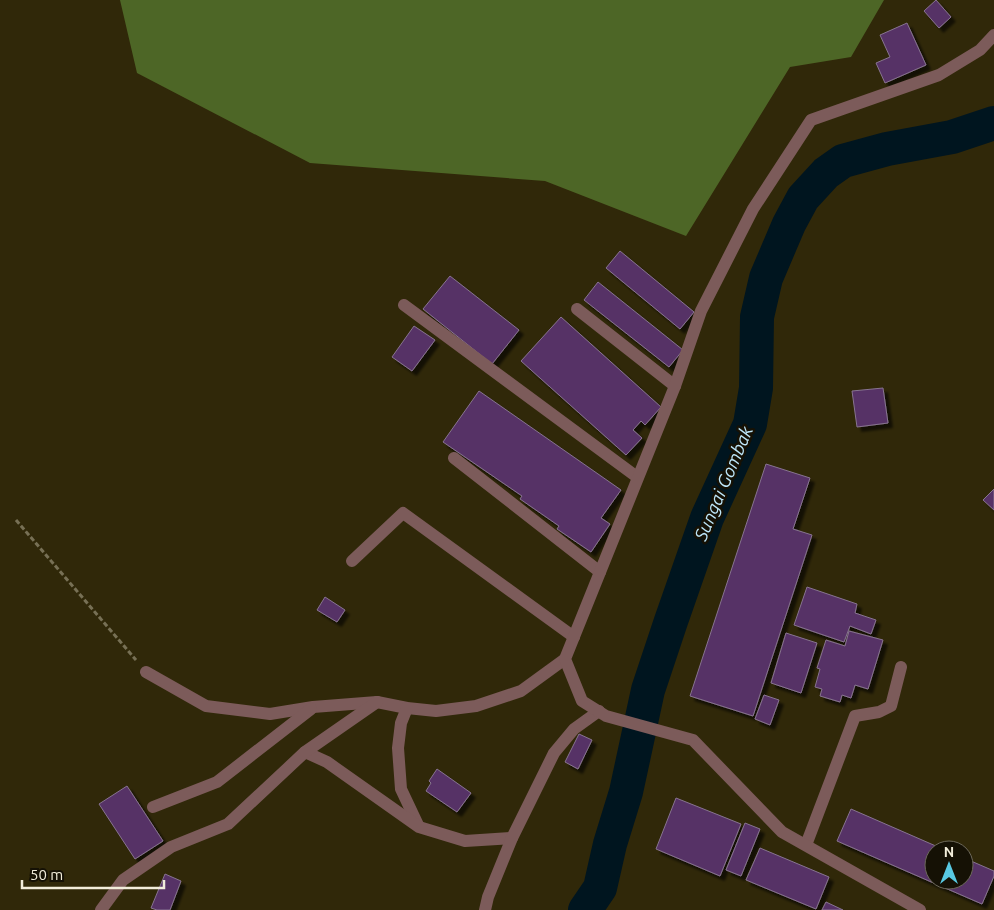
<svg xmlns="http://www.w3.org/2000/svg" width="994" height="910" font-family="Ubuntu,sans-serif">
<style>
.forest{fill:#4d6626}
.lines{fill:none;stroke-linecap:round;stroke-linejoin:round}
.river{stroke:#00151f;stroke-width:34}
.building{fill:#563166;stroke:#877490;filter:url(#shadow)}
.path{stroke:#777055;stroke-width:3;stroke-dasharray:5 2.5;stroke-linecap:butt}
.minor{stroke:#7c5b5a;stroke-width:12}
.labels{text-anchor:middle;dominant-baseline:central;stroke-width:5;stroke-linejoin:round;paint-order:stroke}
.water-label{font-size:18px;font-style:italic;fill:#bee7fa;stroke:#151105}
</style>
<defs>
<filter id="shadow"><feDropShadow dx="4.5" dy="4.5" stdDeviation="1" flood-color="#0009"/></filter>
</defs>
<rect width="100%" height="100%" fill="#302809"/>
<!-- forest -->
<polygon class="forest" points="120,0 884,0 851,57 790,67 686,236 545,181 310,163 137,73"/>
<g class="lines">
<!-- river -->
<polyline class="river" points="585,910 600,888 610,844 626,792 648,690 671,621 707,518 750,424 756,388 757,317 766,278 789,224 803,198 826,173 843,161 887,149 952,137 994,123"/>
</g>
<!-- building -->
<g class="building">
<polygon points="936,0 951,17 939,28 924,11"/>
<polygon points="907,23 926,65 885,83 876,63 890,57 880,35"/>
<polygon points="620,251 694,312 680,329 606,268"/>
<polygon points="450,276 519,330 492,364 423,309"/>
<polygon points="598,282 683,350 669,367 584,300"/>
<polygon points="561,317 661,407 645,425 641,421 633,430 642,438 626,455 521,361"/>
<polygon points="414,326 435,340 412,371 392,357"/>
<polygon points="883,388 888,423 857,427 852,391"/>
<polygon points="479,391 621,490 601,518 610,524 591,552 557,529 559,526 520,499 522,496 443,442"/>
<polygon points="766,464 810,478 793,529 812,535 753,716 690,696"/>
<polygon points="994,489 994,510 983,500"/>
<polygon points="807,587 857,604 855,613 876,620 871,634 850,626 844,642 794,625"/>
<polygon points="325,597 345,610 337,622 317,610"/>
<polygon points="849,631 883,640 868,689 855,685 851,698 842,695 840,702 820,696 822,689 815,687 820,669 817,668 826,640 845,646"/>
<polygon points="786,633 817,643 801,693 771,683"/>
<polygon points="764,695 779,700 770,725 755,719"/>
<polygon points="579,734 592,740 578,769 565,762"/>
<polygon points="437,769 471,793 457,812 426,791 431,783 429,781"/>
<polygon points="127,786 163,841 135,859 99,804"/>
<polygon points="676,798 741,824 720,876 656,849"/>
<polygon points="851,809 945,850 934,850 934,880 964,880 964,858 994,871 994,876 982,904 837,841"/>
<polygon points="745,823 760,829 741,876 726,870"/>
<polygon points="760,848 829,877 816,909 746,880"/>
<polygon points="165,874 181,881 170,910 157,910 151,908"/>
<polygon points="826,902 843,910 822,910"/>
</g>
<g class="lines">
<!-- path -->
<polyline class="path" points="16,520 136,660"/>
<!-- minor -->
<g class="minor">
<polyline points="404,305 637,477"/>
<polyline points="577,309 675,386"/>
<polyline points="454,458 600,572"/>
<polyline points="352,561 403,513 574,637"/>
<polyline points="146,672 206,706 270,714 313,707 377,702 407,708 436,711 476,706 521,691 565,659"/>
<polyline points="407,708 401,723 398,748 401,789 418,825"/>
<polyline points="305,752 327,762 419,827 465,841 512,838"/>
<polyline points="153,807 217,782 311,709"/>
<polyline points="806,845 855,716 879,712 891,706 901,667"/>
<polyline points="101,910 123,880 171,847 228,824 305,752 377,702"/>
<polyline points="485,910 488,897 512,838 554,753 574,729 599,711"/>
<polyline points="920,910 782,832 693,740 606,716 582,701 565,659 675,386 701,311 753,209 811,120 939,75 980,50 994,35"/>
</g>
</g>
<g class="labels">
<!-- water labels -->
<g class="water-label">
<text transform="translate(723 483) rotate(-67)">Sungai Gombak</text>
</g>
</g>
<!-- north arrow -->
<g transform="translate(949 865)"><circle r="24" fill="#151105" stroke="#6d695b"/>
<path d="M0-4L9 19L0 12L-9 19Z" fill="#58c9e3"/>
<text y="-8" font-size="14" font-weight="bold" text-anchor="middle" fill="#f2eddb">N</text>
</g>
<!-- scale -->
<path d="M22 880v8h142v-8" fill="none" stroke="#f2eddb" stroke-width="2.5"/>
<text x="30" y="880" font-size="15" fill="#f2eddb" stroke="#151105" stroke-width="4" paint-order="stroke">50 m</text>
</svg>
